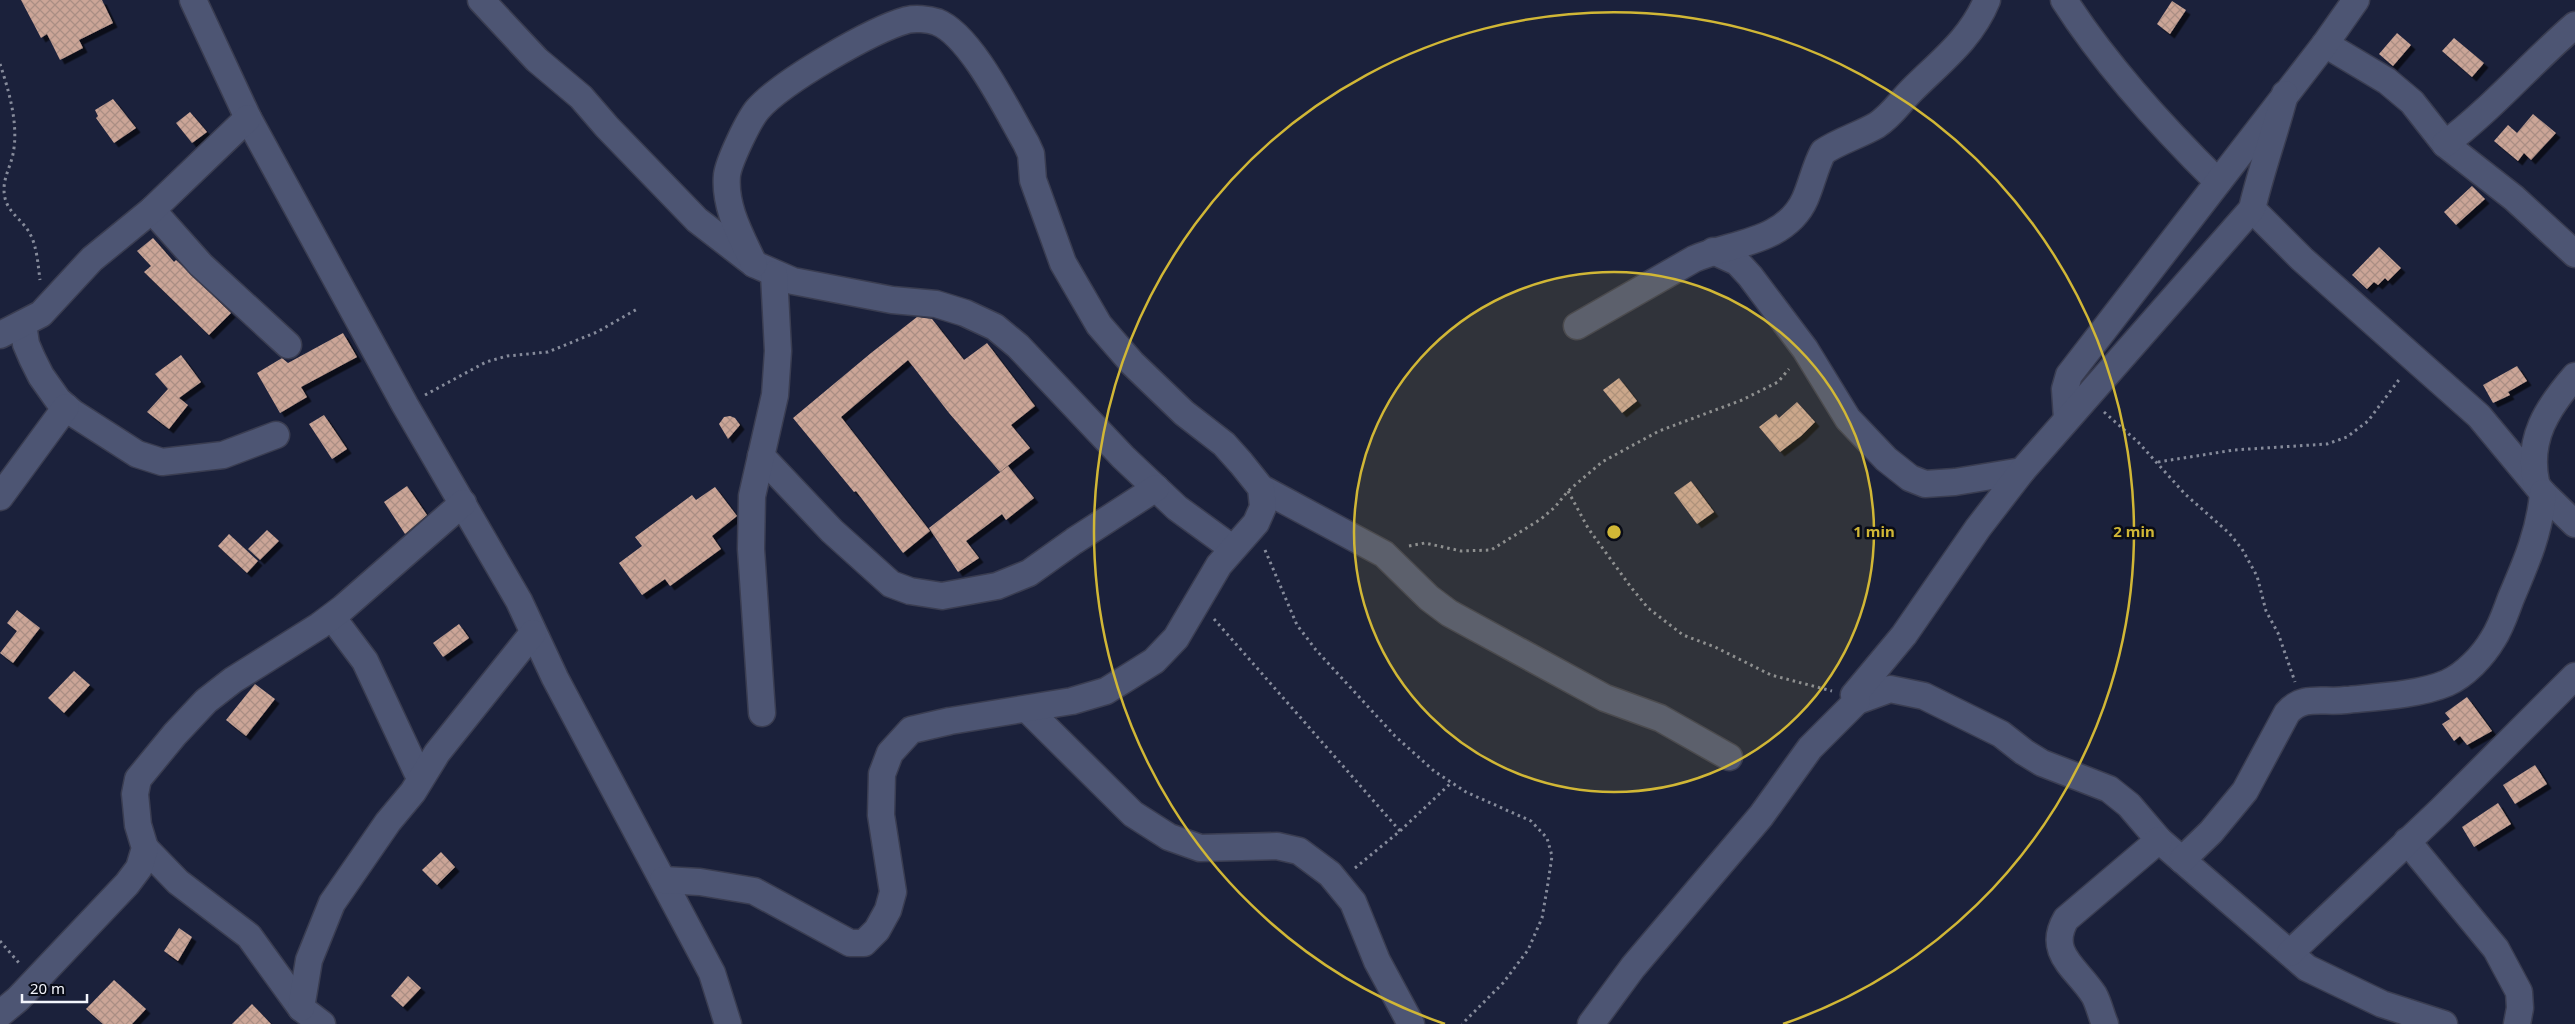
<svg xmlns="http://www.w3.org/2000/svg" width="2575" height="1024" font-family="'Noto Sans',sans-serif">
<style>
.building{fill:url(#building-cross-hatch);filter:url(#shadow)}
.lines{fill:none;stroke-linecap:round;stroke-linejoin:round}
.minor-casing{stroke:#3a3d51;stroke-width:29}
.path{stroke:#868b9b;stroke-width:3;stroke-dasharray:2.5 4;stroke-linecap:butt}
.minor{stroke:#4d5573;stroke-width:26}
.ring{fill:none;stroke:#d1b736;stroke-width:2.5}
.centre{fill:#d1b736;stroke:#090c17;stroke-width:2.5}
.ring-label{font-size:15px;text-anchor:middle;font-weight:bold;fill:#d1b736;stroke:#090c17;stroke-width:5;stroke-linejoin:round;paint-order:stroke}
</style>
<defs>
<pattern id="building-cross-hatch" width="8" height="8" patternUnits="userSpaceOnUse" patternTransform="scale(1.25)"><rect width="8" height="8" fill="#cba597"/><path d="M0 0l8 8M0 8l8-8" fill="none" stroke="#aa8e84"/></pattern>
<filter id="shadow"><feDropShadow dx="4.5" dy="4.5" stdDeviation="0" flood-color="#0009"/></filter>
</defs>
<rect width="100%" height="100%" fill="#1b213b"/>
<!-- building -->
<g class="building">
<polygon points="21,0 102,0 113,23 79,40 83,48 60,60 47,34 41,38"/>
<polygon points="2172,1 2186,10 2170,34 2157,24"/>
<polygon points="2397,33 2411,45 2393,66 2379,54"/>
<polygon points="2454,38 2484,63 2472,77 2442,51"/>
<polygon points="113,99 136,128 114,143 96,118 98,116 95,110"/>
<polygon points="190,112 207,132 192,143 176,123"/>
<polygon points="2533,114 2556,133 2531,160 2524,153 2518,161 2494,141 2508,125 2517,133"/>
<polygon points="2472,186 2485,199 2456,225 2444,212"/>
<polygon points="153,238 174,262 176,260 231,313 209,335 144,272 151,266 137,251"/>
<polygon points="2379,247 2401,268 2388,281 2385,278 2378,285 2374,282 2367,289 2352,275"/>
<polygon points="917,317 932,319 964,360 987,343 1035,406 1011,425 1030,448 1000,472 949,413 908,360 841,417 930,531 903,553 856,491 854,492 793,418 871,353"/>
<polygon points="343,333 357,357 301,387 307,397 280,413 257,373 282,358 288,363"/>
<polygon points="181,355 201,382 179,398 188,405 169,429 147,412 168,389 155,374"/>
<polygon points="2517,366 2527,381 2508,392 2510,395 2493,403 2483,385"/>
<polygon points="1619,378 1637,401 1622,413 1603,390"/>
<polygon points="1797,402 1815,422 1801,436 1780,452 1759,427 1776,414 1779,418"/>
<polygon points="324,415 347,449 332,459 309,424"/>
<polygon points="730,416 735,418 740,425 728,439 719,424 724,417"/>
<polygon points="1008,466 1034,498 1006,520 1002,514 966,541 979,558 958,572 929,528"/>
<polygon points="1691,481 1714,512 1697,524 1674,493"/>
<polygon points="407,486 427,515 405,534 384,502"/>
<polygon points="715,487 737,516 712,536 721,549 670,586 665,579 642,595 619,563 642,546 635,537 692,495 696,500"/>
<polygon points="267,530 279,541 260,560 248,549"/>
<polygon points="229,534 258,561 247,573 218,546"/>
<polygon points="17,610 40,628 13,663 0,653 17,631 7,623"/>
<polygon points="459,624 469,638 443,657 433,643"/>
<polygon points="74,671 90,685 64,713 48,698"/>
<polygon points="255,684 275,699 246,736 226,720"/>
<polygon points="2467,697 2492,731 2467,745 2460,736 2454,741 2442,724 2450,719 2445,713"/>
<polygon points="2535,765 2547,784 2515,804 2503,785"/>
<polygon points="2498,803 2511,824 2474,847 2462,827"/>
<polygon points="441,852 455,867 437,885 422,870"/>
<polygon points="179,928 192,937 178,961 164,951"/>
<polygon points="408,976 421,988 403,1007 391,996"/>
<polygon points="114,980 146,1009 132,1024 103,1024 86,1009"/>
<polygon points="252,1004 271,1024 232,1024"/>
</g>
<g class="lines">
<defs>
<g id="minor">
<polyline points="193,0 248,118 405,405 519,601 555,678 712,973 728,1024"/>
<polyline points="481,0 537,60 581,97 607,127 697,220 754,264 793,281 892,300 936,304 965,313 995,327 1018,346 1123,457 1177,508 1232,548"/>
<path d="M 2064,0 C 2107,67 2162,127 2218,182"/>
<polyline points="2325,44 2387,81 2412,102 2445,144 2514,198 2575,254"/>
<path d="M 2445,144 C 2492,109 2531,63 2575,25"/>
<polyline points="2252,209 2302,259 2479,416 2543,493 2575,524"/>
<polyline points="152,210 201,265 288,345"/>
<polyline points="1713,251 1737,262 1750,276 1805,349 1848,419 1886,459 1910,478 1925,484 1955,482 2022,471"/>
<polyline points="23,324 26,344 32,358 41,376 58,400 73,413 137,454 162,462 223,455 276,435"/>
<path d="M 1577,326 L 1694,259 C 1732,243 1786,242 1805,199 C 1812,183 1815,167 1823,152 C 1839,141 1860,135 1877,125 C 1892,115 1900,102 1912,90 C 1941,61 1971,39 1987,0"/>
<polyline points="0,335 41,314 92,259 152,210 248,118"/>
<polyline points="2067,419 2065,389 2069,375 2325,44 2356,0"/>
<polyline points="761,456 832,531 891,584 910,591 942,596 997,586 1029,573 1074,541 1156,488"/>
<path d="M 2536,482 C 2527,439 2547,408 2575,376"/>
<polyline points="1261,488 1384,554 1429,598 1449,613 1605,698 1660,718 1729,757"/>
<polyline points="0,497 66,407"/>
<polyline points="332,617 365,661 417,772"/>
<polyline points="1857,701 1890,689 1924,696 2001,734 2024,752 2042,763 2109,789 2129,805 2159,840 2307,968 2382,1004 2444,1024"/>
<polyline points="1027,709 1133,814 1169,837 1200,848 1277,846 1299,851 1330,874 1353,902 1377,961 1411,1024"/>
<polyline points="762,713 751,549 752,496 775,395 778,351 774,274"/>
<polyline points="2407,841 2496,949 2519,992 2520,1008 2517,1024"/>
<polyline points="145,848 178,882 249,936 301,1008 322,1024"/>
<path d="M 2182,860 L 2211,832 L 2245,791 L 2287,713 C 2303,694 2323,703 2346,700 C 2376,697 2419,695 2447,683 C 2465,675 2483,656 2493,639 C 2501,627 2506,611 2511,598 C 2526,563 2540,531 2543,493"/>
<path d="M 663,880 L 700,882 L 754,891 L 850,943 L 864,943 L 877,930 L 888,910 L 893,892 L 881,815 L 882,774 L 890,753 L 911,730 L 950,721 L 1072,701 L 1106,691 L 1154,661 L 1176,638 L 1219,565 L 1256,523 L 1263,507 L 1261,488 L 1241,463 L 1224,444 L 1184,413 L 1132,363 L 1099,325 L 1063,263 L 1033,180 L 1031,154 L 1026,143 C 1008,112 971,35 937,22 C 928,19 915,18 907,20 C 871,30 782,82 758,109 C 749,119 729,161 727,175 C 724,207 741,236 754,264"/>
<polyline points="2290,953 2441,810 2575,676"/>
<polyline points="301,1008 309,960 332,903 388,822 413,792 437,753 533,633"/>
<polyline points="0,1014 18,999 127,884 139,868 145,848 138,825 135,794 138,779 175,734 206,701 233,680 319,626 343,608 463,503"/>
<path d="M 1591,1024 L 1633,967 L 1761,816 L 1810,748 L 1857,701 L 1854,695 L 1904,635 L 1978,528 L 2022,471 L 2252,209 C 2261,170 2275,133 2285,94"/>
<path d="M 2105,1024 C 2101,1015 2099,1004 2094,995 C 2077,968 2046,953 2066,919 L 2159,840"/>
</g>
</defs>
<!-- minor casing -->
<use href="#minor" class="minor-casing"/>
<!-- path -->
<g class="path">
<path d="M 0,64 C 9,91 19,125 13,154 C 10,169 1,181 5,198 C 8,212 22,220 29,232 C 37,245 38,265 40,280"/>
<polyline points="425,395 486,362 507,356 548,352 597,332 639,308"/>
<polyline points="2104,412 2138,442 2185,494 2229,533 2242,549 2257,576 2266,611 2278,633 2295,682"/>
<polyline points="2158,462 2234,450 2327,444 2347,437 2368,421 2401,377"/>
<polyline points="1568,491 1588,528 1630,586 1648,608 1683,635 1715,647 1771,675 1832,691"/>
<polyline points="1409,546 1425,543 1461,551 1491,550 1541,519 1555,507 1568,491 1602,462 1659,431 1742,400 1778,382 1789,369"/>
<polyline points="1265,550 1297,625 1316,650 1395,736 1434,771 1466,792 1531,821 1547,838 1552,856 1548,883 1542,918 1528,950 1503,983 1462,1024"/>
<polyline points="1214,619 1400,831"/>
<polyline points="1355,868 1400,831 1452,782"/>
<polyline points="0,941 19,963"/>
</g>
<!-- minor -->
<use href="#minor" class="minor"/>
</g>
<!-- distance rings -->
<circle cx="1614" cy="532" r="260" fill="#d1b736" fill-opacity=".12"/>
<g class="ring">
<circle cx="1614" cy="532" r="260"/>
<path d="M1445 1024A520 520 0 1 1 1783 1024"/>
</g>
<circle cx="1614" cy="532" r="8" class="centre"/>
<g class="ring-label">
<text x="1874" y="537">1 min</text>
<text x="2134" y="537">2 min</text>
</g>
<!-- scale -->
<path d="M22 994v8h65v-8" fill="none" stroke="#f3f5fc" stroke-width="2.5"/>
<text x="30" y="994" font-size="15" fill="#f3f5fc" stroke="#090c17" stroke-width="4" paint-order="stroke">20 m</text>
</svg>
